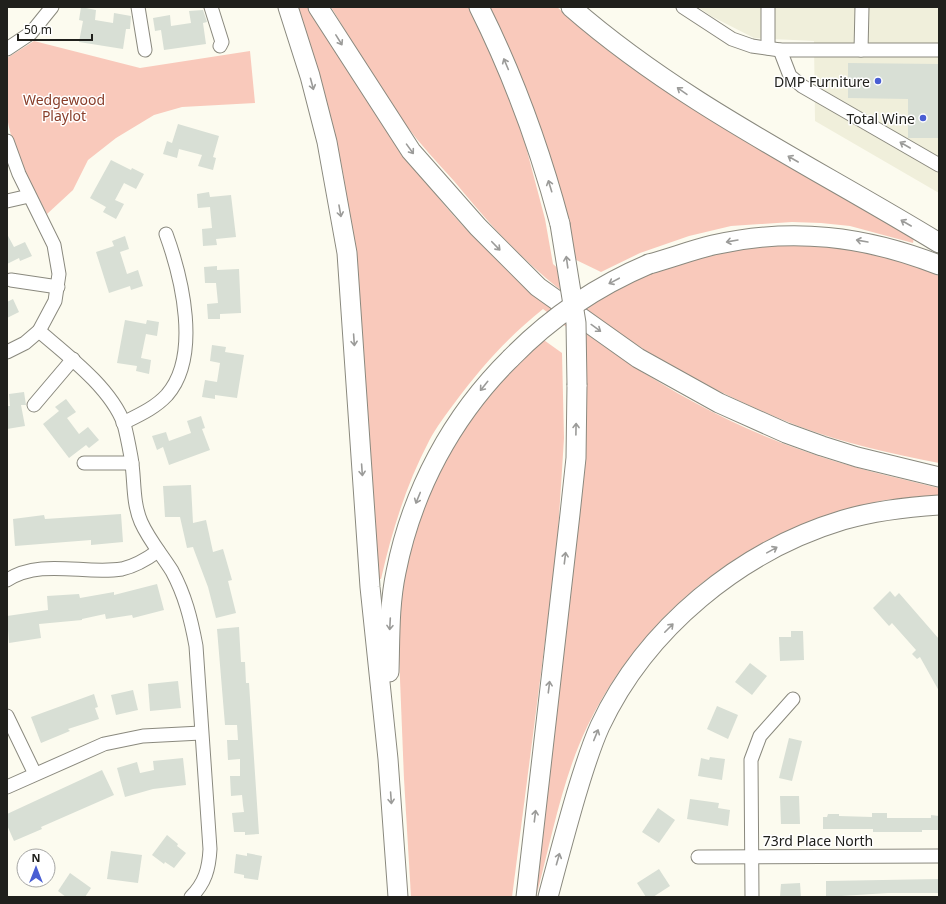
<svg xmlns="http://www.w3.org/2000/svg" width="946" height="904" font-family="'Noto Sans',sans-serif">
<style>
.built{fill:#f0efdb}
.green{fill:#f9c9bb}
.building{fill:#d8dfd5}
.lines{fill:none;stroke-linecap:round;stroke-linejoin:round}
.minor-casing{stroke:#8a897e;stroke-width:15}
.highway-casing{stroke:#8a897e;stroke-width:21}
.minor{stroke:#fff;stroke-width:13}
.highway{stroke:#fff;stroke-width:19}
.highway-bridge-casing{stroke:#8a897e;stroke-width:21;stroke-linecap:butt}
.highway-bridge{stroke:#fff;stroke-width:19}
.oneway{stroke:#9b9b99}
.poi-dot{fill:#495ed3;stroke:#fff;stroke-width:1.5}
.labels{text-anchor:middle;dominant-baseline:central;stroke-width:3;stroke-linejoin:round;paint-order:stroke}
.poi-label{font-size:14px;fill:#20201c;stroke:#fff;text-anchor:end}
.park-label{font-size:14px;fill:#883d29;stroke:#fff}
.street-label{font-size:14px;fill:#20201c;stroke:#fff}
</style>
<rect width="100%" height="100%" fill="#fcfbef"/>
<polygon class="built" points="698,7 939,7 939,193 815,121 814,41 754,38 711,16"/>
<g class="green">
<path d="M297,7H308C354,79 398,152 454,216C465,229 478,240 490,251C575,335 690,412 804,451C848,467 894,477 939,488V496C921,498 904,498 886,500C874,502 862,506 850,509C735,538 638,621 587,727C562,779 551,841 536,897H534L581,338L543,309C508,337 482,366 456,401C446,414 436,428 429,441C406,485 392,531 381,579L376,578L351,243L343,173L321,79Z"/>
<path d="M331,7H469L509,95L526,147L545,219L553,264L592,299L651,270L731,249L779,243L826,246L869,252L912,264L939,276V463C892,454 843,443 798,426C686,382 577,317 495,229C481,213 467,197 454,181C437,162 420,144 405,124C378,87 355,46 331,7Z"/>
<polygon points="490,7 557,7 610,52 652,81 726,129 914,238 913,243 850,226 821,223 792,222 731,226 689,236 640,253 601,272 572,258 538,120 517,66"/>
<path d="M34,41L140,68L250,51L255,103L182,107L154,115L116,138L88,160L73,190L47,214C33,186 9,145 7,114C6,95 7,76 7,58Z"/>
<polygon points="541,338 562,353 564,438 557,549 512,897 411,897 404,779 397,604 421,502 450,445 496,380"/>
</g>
<g class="building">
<polygon points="81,7 96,10 95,20 113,23 114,13 131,16 130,29 126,29 123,49 79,42 83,21 79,20"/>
<polygon points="203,10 207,22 203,23 206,44 164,50 161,30 155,31 153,18 170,15 171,26 191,23 189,11"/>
<polygon points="848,63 939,64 939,138 908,138 908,99 848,98"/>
<polygon points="178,124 219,136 213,157 216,158 213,170 198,166 202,155 179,149 177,158 163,154 167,141 172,143"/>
<polygon points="111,160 131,170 132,168 144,174 136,189 124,183 115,200 124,204 116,219 103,212 106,207 90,198"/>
<polygon points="209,192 210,197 231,195 236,237 216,239 217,245 203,246 202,229 212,228 210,207 198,208 197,194"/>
<polygon points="7,234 14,247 25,242 32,256 20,261 19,258 7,264"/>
<polygon points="125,236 129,249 120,252 127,274 138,270 143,286 131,290 130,286 109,293 96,252 114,246 112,241"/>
<polygon points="217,266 217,270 239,269 241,313 220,314 220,319 208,319 207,304 218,303 216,283 205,283 204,267"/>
<polygon points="13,299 19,312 7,318 7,302"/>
<polygon points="125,320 146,324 147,320 159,322 157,336 146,334 141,358 151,360 149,374 136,371 137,366 117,363"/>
<polygon points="212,345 226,347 225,352 244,355 237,398 215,395 215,399 202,397 205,380 217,382 220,363 210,361"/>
<polygon points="24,392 26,405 21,405 25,426 7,429 7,406 10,406 9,394"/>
<polygon points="66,399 76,412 67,418 79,434 88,427 99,440 89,448 86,445 69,458 43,424 59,411 55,407"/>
<polygon points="201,416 205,428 202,429 210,450 169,465 163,447 157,450 152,436 166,432 169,441 191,433 187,421"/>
<polygon points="191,485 193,523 206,520 213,552 223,549 232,580 228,581 236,613 216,618 208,587 194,550 193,547 187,548 180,517 165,517 163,486"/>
<polygon points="121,514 123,542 91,545 91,540 15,546 13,519 44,515 45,519"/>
<polygon points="157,584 164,610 133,618 132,615 106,619 105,614 82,619 82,620 39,624 41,638 9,643 7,616 48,610 47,596 79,594 80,598 114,592 114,595"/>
<polygon points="890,591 895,597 899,593 939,639 939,691 920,657 917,659 912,654 916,650 892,623 889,626 873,608"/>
<polygon points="239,627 241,662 245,662 246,683 249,683 259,834 245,835 245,832 234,832 232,813 244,812 243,805 242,795 231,796 230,776 240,776 240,759 228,760 227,740 238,740 237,725 225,725 217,629"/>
<polygon points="791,631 803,631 804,660 780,661 779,637 791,637"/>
<polygon points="750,663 767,676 752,695 735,682"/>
<polygon points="178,681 181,708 150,711 148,684"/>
<polygon points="133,690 138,710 116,715 111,695"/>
<polygon points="94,694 98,707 95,708 99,719 68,729 70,731 41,743 31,717"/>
<polygon points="717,706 738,715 728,739 707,729"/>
<polygon points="789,738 802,741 792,781 779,778"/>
<polygon points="710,757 725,759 722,780 698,776 701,758 709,760"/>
<polygon points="183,758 186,785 153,789 125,797 117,768 137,762 140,773 154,770 153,761"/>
<polygon points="102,770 114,795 41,827 42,829 14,841 7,825 7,814"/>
<polygon points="780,796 799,796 800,824 781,824"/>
<polygon points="690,799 719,803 718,808 730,810 728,826 687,819"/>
<polygon points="658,808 675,820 659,843 642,832"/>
<polygon points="872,813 887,813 887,818 931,818 931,815 939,816 939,830 922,830 922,832 873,832 873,829 823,829 823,817 827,817 828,814 839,814 839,816 872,817"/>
<polygon points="167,835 178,844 177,846 186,853 174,868 165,862 164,864 152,855"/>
<polygon points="111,851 142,855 138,883 107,879"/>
<polygon points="247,853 262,856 258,880 244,878 244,875 234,873 236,854 247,856"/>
<polygon points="659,869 670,886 653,897 646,897 637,883"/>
<polygon points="70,873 91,888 85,897 66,897 58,891"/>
<polygon points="939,879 939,893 888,893 826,897 826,881"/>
<polygon points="800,883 801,897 780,897 781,884"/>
</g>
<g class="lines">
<defs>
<g id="minor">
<polyline points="138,7 145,50"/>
<polyline points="211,7 222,42 220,46"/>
<polyline points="683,7 732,39 752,46 780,50 939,50"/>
<polyline points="768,7 768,48"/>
<polyline points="7,49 31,33 52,7"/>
<polyline points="780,50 790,76 802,86 939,165"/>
<polyline points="861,50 862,7"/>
<polyline points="7,141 19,174 54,245 59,274 55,301 39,331 25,343 7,352"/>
<polyline points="7,201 29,196"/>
<polyline points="11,280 58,287"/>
<path d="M39,331C67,355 111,388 124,424C127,435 129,446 131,457C135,479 132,501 141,522C149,540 162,555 172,571C185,595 191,619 196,646L210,849C209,869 205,883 191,897"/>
<polyline points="34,405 73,359"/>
<path d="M123,423C139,415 155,408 167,395C201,356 182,278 166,234"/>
<polyline points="84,463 132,463"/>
<path d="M7,580C42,558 84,575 122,569C135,566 147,559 158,551"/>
<polyline points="7,716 35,774"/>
<polyline points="7,787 104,744 143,736 201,733"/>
<polyline points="698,857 939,856"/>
<polyline points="752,897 751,760 760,736 793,699"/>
</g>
<g id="highway">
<polyline points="288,7 310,76 327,142 347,253 370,587 388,759 398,897"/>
<polyline points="318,7 411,151 478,227 538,287 638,358 719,403 786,433 822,446 857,457 939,477"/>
<path d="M479,7C514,77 540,149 560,224"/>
<path d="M571,7C682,104 815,167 939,243"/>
<path d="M649,264C671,258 692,250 713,245C792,227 865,236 939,265"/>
<path d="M389,672C390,639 389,605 396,572C412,491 452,416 511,358"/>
<polyline points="526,897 570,514 576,458 577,385"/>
<path d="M548,897C557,863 566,829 576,795C583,772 590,748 600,726C646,628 740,551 843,520C874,511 907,507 939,505"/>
</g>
</defs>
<use href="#minor" class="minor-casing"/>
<use href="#highway" class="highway-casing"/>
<use href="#minor" class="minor"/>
<use href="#highway" class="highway"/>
<defs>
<g id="highway-bridge">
<polyline points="560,224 576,323 577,385"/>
<path d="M511,358C551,317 597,286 649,264"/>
</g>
</defs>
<use href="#highway-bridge" class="highway-bridge-casing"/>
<use href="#highway-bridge" class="highway-bridge"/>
</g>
<defs><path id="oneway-shaft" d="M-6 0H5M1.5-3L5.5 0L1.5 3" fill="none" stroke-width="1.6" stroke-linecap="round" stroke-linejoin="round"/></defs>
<g class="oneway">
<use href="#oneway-shaft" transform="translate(339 40) rotate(58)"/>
<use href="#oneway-shaft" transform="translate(506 64) rotate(-113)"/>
<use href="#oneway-shaft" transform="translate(312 84) rotate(75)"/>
<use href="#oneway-shaft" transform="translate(682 91) rotate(-145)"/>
<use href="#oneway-shaft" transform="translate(905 145) rotate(-150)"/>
<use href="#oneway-shaft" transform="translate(410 149) rotate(54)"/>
<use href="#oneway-shaft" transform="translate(793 159) rotate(-150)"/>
<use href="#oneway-shaft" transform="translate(550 186) rotate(-107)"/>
<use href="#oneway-shaft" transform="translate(340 211) rotate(80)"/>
<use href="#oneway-shaft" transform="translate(906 223) rotate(-150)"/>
<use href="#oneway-shaft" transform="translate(732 241) rotate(170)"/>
<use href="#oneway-shaft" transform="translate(862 241) rotate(-170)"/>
<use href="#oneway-shaft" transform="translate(496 246) rotate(46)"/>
<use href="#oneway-shaft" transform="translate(567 262) rotate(-98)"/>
<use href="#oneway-shaft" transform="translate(614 281) rotate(152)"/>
<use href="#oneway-shaft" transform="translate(596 328) rotate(36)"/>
<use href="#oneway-shaft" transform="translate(354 340) rotate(86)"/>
<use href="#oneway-shaft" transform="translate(484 386) rotate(129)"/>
<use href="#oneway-shaft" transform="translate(576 429) rotate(-89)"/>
<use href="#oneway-shaft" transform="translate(362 470) rotate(86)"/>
<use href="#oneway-shaft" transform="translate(418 498) rotate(112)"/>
<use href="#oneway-shaft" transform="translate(772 550) rotate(-29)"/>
<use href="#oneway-shaft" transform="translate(565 558) rotate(-83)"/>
<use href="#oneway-shaft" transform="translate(390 624) rotate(93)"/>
<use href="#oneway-shaft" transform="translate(669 628) rotate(-45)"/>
<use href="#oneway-shaft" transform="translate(549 687) rotate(-83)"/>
<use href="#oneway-shaft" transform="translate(596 735) rotate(-68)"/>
<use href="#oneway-shaft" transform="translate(391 798) rotate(86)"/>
<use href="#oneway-shaft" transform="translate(535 816) rotate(-83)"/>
<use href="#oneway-shaft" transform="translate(558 859) rotate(-74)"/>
</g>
<g class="poi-dot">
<circle cx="878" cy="81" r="4"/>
<circle cx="923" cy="118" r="4"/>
</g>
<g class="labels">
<g class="poi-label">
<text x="870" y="81">DMP Furniture</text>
<text x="915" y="118">Total Wine</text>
</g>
<g class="park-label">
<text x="64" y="99">Wedgewood<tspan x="64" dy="16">Playlot</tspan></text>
</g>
<g class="street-label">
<text x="818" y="840">73rd Place North</text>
</g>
</g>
<rect width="946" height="904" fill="none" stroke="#20201c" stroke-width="16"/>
<g transform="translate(36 868)"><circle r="19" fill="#ffffff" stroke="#a6a6a4"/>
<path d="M0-3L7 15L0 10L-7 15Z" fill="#495ed3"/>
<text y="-6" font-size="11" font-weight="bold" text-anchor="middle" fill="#20201c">N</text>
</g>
<path d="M18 34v6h74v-6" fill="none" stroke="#20201c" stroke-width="2"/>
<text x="24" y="34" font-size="12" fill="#20201c" stroke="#ffffff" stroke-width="3" paint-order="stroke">50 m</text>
</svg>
